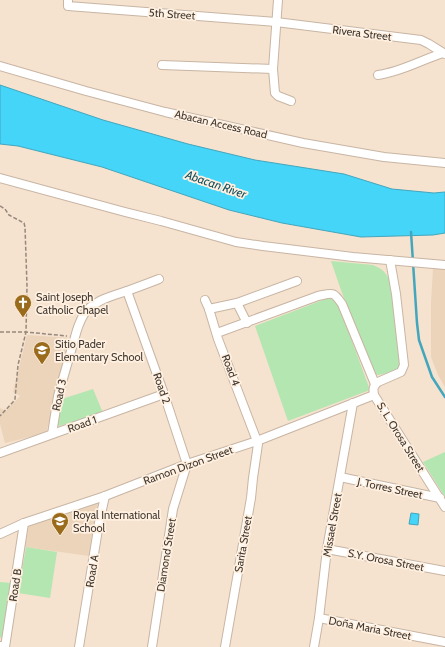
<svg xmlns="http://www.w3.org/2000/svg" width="445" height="647" font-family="Cabin,sans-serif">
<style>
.built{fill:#ecd4bb}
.green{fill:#b4e6b1}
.water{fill:#44d5f9;stroke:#43a6bd}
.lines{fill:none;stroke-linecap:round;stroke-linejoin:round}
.stream{stroke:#43a6bd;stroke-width:2.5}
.minor-casing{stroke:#c8b5a3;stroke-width:10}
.path{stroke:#96897c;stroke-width:1.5;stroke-dasharray:4 2;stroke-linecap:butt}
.minor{stroke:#fff;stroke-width:8}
.labels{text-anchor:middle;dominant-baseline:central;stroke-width:3.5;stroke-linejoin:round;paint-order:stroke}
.street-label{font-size:11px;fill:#403831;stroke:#fff0e0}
.poi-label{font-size:11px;fill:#403831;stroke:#fff0e0;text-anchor:start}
.water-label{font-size:12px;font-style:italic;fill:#14505f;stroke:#fff0e0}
</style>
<rect width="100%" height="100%" fill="#f5e2cf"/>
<g class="built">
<polygon points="433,269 445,269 445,387 438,375 431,357 431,303"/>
<polygon points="27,335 71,338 46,433 5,443 0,424 0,408 6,411 20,396 13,392"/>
<polygon points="98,502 89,556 25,547 29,525"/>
</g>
<g class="green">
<path d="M331,261L373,265C384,269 389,276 392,287L400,362C400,366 401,366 398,369C395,371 381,375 378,375C374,374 374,373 372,371L341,290Z"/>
<polygon points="328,298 335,299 339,306 370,390 288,421 255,326"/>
<polygon points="93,389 103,413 59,426 56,424 62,399"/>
<polygon points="445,452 445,497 423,462"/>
<polygon points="26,547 57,552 50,598 18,593"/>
<polygon points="0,582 11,583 3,636 0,638"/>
</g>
<g class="water">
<polygon points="0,85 103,120 188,144 255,160 344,174 392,189 434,193 445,192 445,233 433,235 361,237 282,223 229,210 102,167 18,146 0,144"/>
<polygon points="411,513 419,514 418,525 409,524"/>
</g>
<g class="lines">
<polyline class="stream" points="411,232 417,323 419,340 432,377 445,397"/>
<defs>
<g id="minor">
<polyline points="68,0 68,6 276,22 421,40 429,44 445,54"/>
<polyline points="278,0 273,69 275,93 278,96 291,101"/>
<polyline points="162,65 273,69"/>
<polyline points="0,66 86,91 165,112 303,143 384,157 445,163"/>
<path d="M378,75C401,72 421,60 443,53"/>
<polyline points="0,178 125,212 161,221 236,242 263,246 353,257 445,265"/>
<path d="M390,260L396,294L404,365L401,372L378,382C373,386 373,389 374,395L445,507"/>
<polyline points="127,291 164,394 187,464 173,509 152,647"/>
<polyline points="205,300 209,309 218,339 257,441 258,444 253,478 251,498 225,647"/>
<polyline points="237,303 247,323"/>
<polyline points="209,309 237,303 297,281"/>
<path d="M217,333L318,296C333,293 333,291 342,304L375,384"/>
<path d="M52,434L58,396L75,337C77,329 80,321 84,314C94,300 112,296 127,291C138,287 149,283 159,279"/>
<polyline points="0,453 164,394"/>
<polyline points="340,477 440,498"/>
<polyline points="0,534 24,523 105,496 187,464 257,441 374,395"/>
<polyline points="327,549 445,571"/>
<polyline points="319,618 445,642"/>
<polyline points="0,646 5,647 24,523"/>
<polyline points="79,647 99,523 105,496"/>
<polyline points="314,647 319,618 327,549 353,403"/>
</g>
</defs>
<use href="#minor" class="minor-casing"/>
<g class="path">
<polyline points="0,206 5,209 9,215 24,223 25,227 27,286 26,332 18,365 15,399 13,402 0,416"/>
<polyline points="0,332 26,332 67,336"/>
</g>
<use href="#minor" class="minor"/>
</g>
<defs>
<symbol id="church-pin" viewBox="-11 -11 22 30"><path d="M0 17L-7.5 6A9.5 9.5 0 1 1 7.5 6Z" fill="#996b1b" stroke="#fff0e0"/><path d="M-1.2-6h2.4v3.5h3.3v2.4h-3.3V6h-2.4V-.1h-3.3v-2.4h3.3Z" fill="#fff"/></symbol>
<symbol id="school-pin" viewBox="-11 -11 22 30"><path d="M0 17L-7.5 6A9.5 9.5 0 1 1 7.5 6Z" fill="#996b1b" stroke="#fff0e0"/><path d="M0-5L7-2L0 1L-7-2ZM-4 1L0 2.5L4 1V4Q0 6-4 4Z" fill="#fff"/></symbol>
</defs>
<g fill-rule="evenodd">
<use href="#church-pin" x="13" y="293" width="20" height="27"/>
<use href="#school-pin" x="32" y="340" width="20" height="27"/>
<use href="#school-pin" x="50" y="511" width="20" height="27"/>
</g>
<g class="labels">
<g class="street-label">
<text transform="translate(172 14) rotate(4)">5th Street</text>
<text transform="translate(362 33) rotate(7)">Rivera Street</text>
<text transform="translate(221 124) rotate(13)">Abacan Access Road</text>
<text transform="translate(231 370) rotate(69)">Road 4</text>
<text transform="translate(162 388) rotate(71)">Road 2</text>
<text transform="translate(59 395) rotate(-78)">Road 3</text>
<text transform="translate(82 424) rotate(-19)">Road 1</text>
<text transform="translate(401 437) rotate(58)">S. L. Orosa Street</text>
<text transform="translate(188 465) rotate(-20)">Ramon Dizon Street</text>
<text transform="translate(390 488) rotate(12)">J. Torres Street</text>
<text transform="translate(332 525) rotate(-80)">Missael Street</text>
<text transform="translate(243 544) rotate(-80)">Sarita Street</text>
<text transform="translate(166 555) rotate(-81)">Diamond Street</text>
<text transform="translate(386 560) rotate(11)">S.Y. Orosa Street</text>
<text transform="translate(92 571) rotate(-81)">Road A</text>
<text transform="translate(15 585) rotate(-81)">Road B</text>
<text transform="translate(370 628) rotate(11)">Doña Maria Street</text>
</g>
<g class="poi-label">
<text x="36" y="297">Saint Joseph<tspan x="36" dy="13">Catholic Chapel</tspan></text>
<text x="55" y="344">Sitio Pader<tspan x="55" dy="13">Elementary School</tspan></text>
<text x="73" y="515">Royal International<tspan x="73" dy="13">School</tspan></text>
</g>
<g class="water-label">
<text transform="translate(216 184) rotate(19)">Abacan River</text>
</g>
</g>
</svg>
